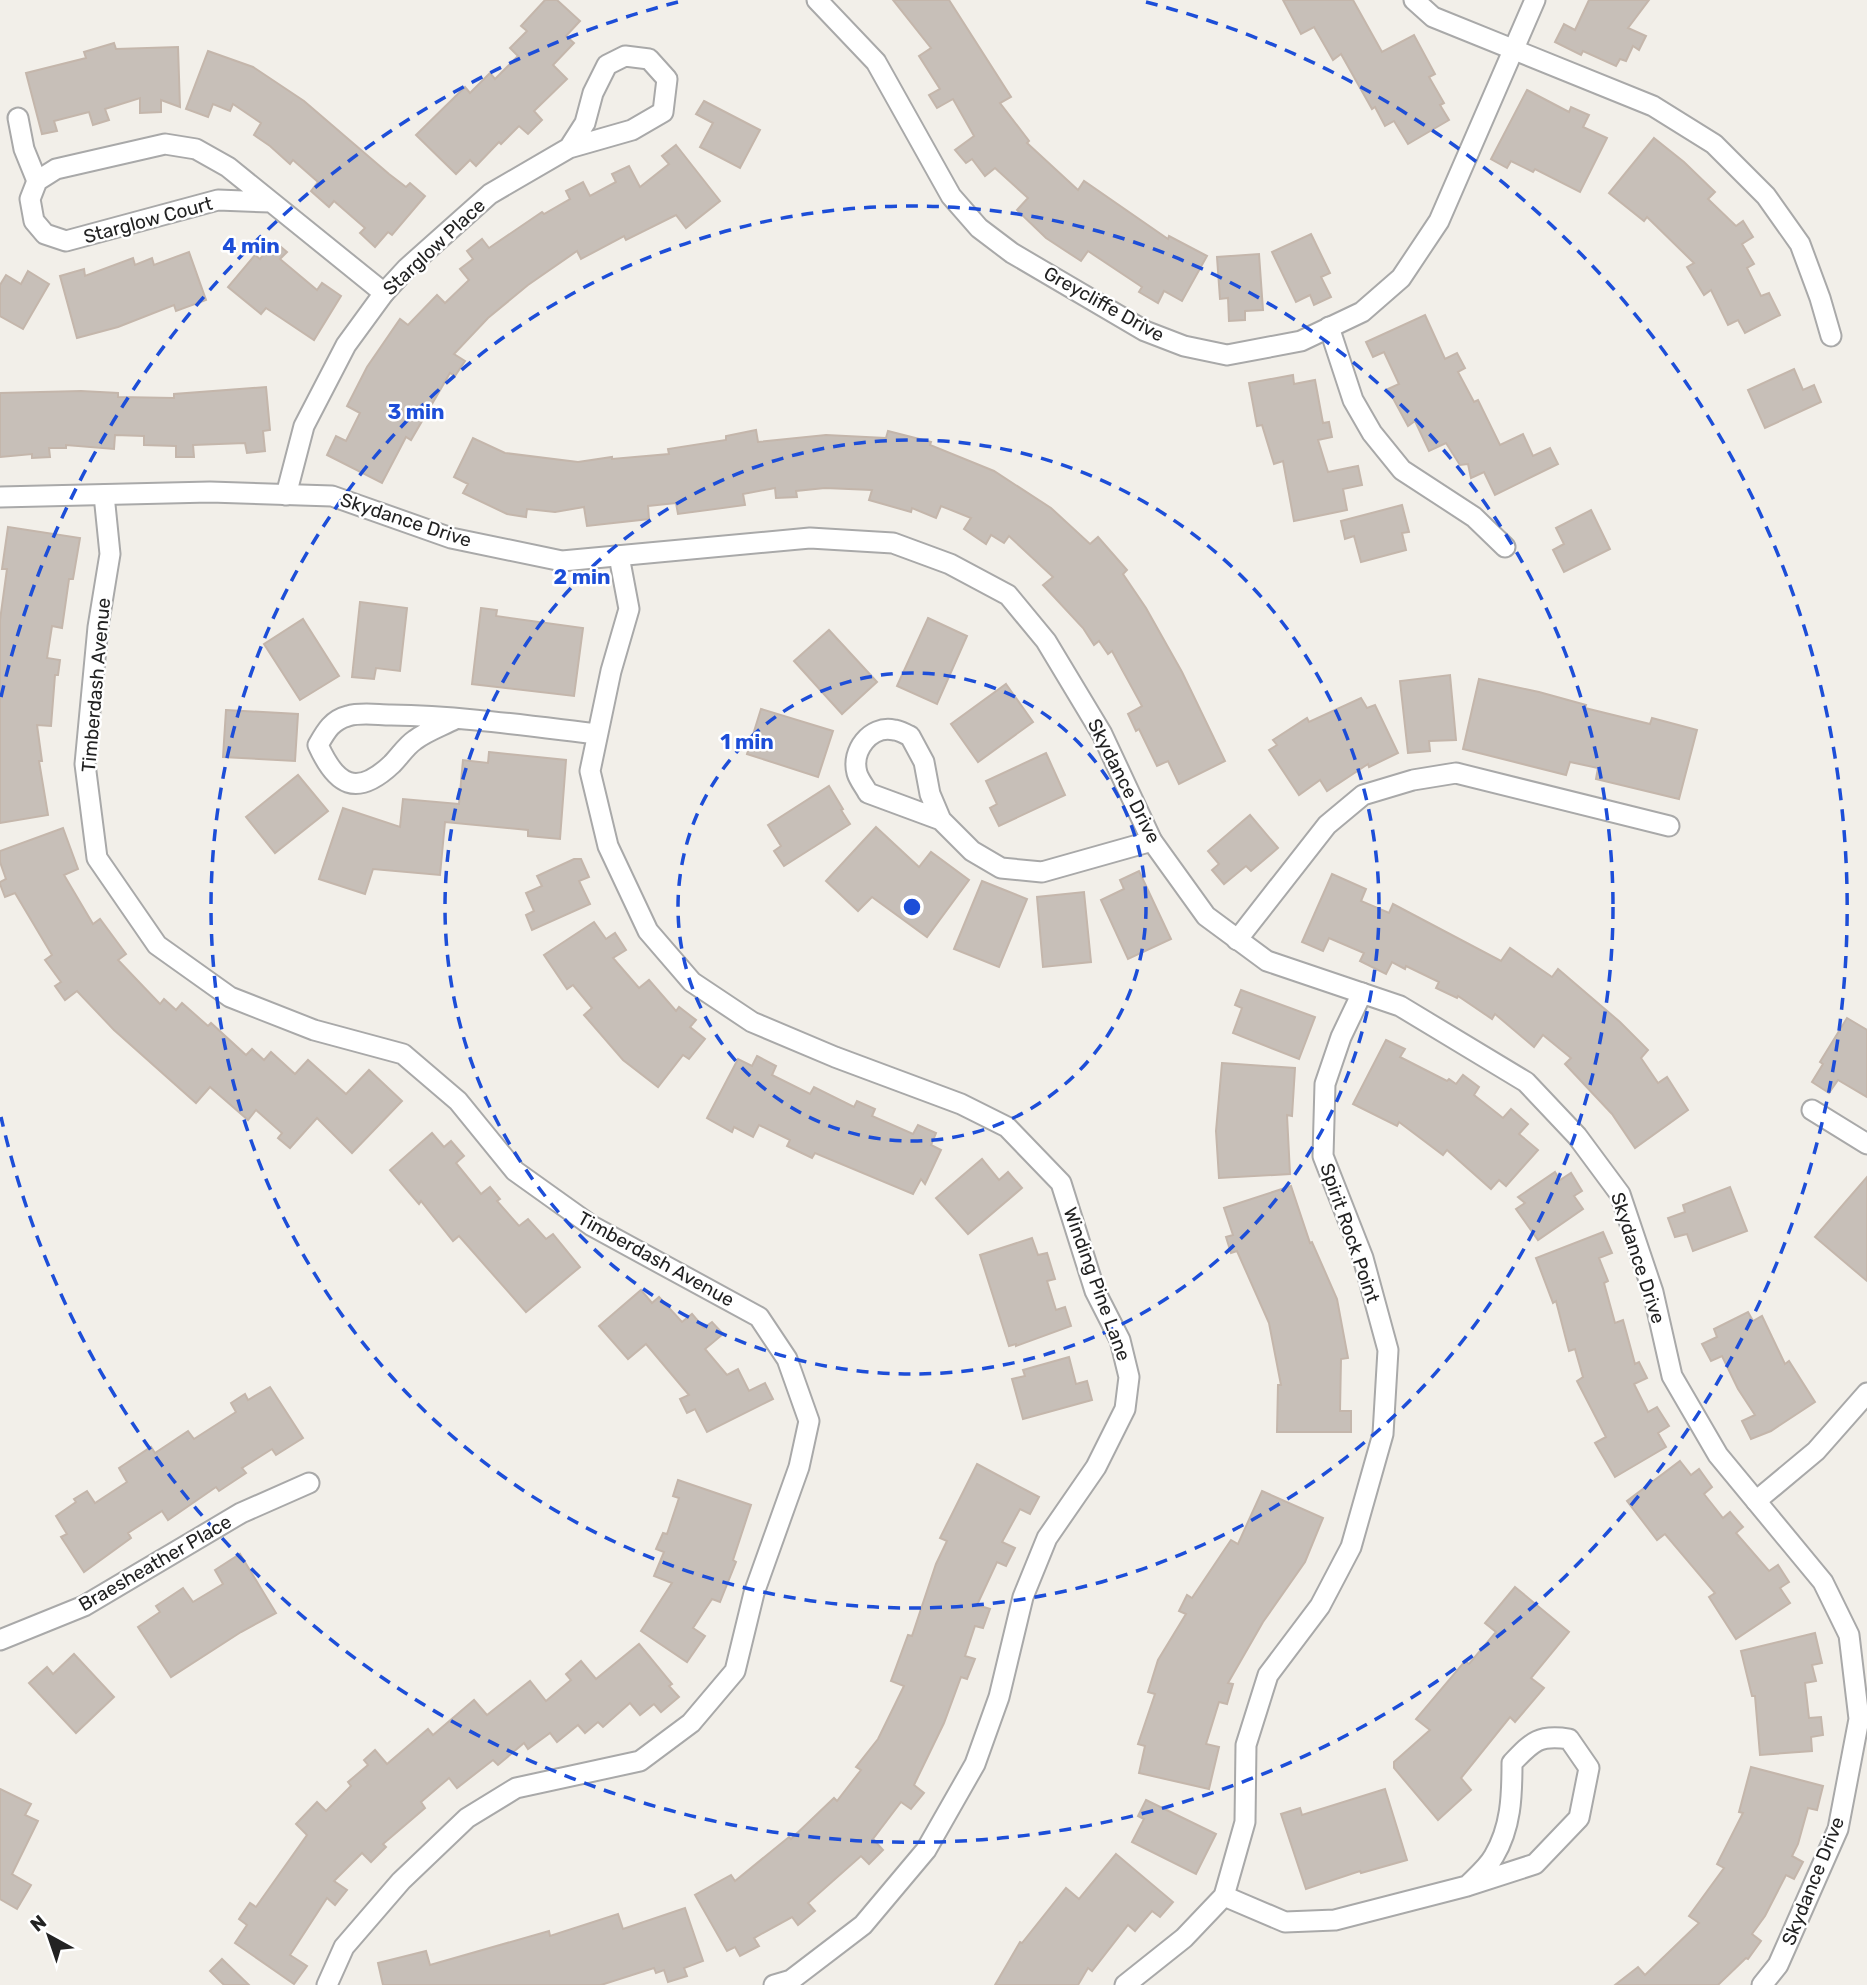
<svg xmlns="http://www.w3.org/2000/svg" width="1867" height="1985" font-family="Rubik,sans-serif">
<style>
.building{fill:#c7bfb8;stroke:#c4b6ab;stroke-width:2}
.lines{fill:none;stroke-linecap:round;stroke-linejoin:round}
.minor-casing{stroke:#a9a9a9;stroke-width:23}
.minor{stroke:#fff;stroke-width:19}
.ring{fill:none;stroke:#1d4ed8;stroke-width:3.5;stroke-dasharray:12 9}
.labels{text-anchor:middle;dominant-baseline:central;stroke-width:5;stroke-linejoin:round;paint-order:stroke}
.street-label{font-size:19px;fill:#222;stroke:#fff}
.centre{fill:#1d4ed8;stroke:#fff;stroke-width:3.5}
.ring-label{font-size:21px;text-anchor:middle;font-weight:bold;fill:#1d4ed8;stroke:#fff;stroke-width:5;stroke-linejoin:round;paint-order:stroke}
</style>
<rect width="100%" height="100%" fill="#f2efe9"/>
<g class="building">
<polygon points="545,0 557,0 580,21 566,36 574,43 553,65 567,79 534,111 542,120 528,134 519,126 501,144 499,142 476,166 470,160 456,174 416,135 465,87 470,93 490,73 495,79 518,56 510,48 527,31 521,26"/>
<polygon points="893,0 949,0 1011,97 1000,103 1029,141 1027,143 1078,190 1084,181 1168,239 1169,236 1207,256 1182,301 1164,291 1158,303 1139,292 1142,287 1088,251 1081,261 1046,238 1017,210 1028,198 995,168 985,176 972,159 966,163 955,150 974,136 953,99 937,108 929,95 940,89 919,56 931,48"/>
<polygon points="1283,0 1353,0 1382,52 1414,35 1435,74 1429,77 1444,103 1440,105 1449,120 1408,144 1394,121 1385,126 1375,107 1372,109 1341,54 1333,60 1314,27 1301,34"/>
<polygon points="1589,0 1649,0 1628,28 1646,36 1639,50 1633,46 1626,61 1620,59 1616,66 1583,51 1581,55 1555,42 1564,24 1575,30"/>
<polygon points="114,43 116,49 178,47 180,107 161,100 161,112 140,113 140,98 105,109 109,120 93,125 89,112 54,121 57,131 42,134 26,73 86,58 84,52"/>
<polygon points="208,51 253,67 304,101 389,174 406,187 410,183 425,196 392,235 388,232 375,247 360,233 365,228 334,201 329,207 311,191 318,182 293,160 290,164 270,146 254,135 261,123 233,104 230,111 213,104 208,117 186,109"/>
<polygon points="1527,90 1569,112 1571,107 1589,115 1583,127 1607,138 1580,192 1535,169 1533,172 1511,161 1507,168 1491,159"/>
<polygon points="704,101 760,130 740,168 700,147 713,123 696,114"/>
<polygon points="1654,138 1684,162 1715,192 1708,199 1736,226 1743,221 1753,237 1742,244 1754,264 1747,268 1761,296 1769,293 1780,315 1745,333 1738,320 1728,325 1711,290 1704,295 1687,267 1694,263 1647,217 1644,221 1609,193"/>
<polygon points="676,145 720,201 686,228 676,215 626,240 624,236 581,259 577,251 528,285 488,318 454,354 465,361 455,376 450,373 411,440 406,437 382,483 327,455 336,436 346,441 360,413 347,406 367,367 400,319 408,325 437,295 445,303 469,280 460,269 473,259 467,251 482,239 489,248 542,212 544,214 570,199 566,191 583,182 590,196 616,182 612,174 629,166 640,187 669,164 662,156"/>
<polygon points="1311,234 1330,273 1321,277 1331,297 1314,305 1310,295 1296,302 1272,252"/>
<polygon points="274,241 287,252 280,259 317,290 322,283 341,296 314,340 266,308 261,314 228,287 255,255 260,259"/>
<polygon points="189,252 206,300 176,311 174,305 118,327 77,338 60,276 84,269 85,276 133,258 135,265 152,258 154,265"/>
<polygon points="1259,254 1263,310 1245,311 1245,320 1229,321 1228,298 1220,299 1217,257"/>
<polygon points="28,271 49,284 23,329 0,316 0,285 6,275 21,284"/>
<polygon points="1425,315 1445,359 1457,353 1465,368 1458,372 1474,402 1478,400 1500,445 1523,434 1533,456 1550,448 1558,464 1495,495 1484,472 1471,478 1468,464 1460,465 1446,443 1429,451 1415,421 1408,426 1388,389 1399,384 1384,352 1373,357 1366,342"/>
<polygon points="1794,369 1803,390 1814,385 1821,402 1765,428 1748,390"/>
<polygon points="1293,375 1294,384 1315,380 1323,423 1329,422 1332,437 1318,440 1328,472 1358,466 1362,485 1343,489 1347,510 1294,521 1283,461 1274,464 1262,425 1257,426 1249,383"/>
<polygon points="266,387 270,430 263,431 265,451 247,453 245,443 193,445 194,457 176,457 176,446 144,445 144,436 115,435 114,449 66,445 66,448 49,448 50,457 32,458 32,454 0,457 0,393 81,391 118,393 118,397 174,398 174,394"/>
<polygon points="756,430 758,442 826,435 886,438 888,431 931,442 930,445 994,471 1051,508 1090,544 1098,537 1127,570 1123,574 1146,608 1182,672 1225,761 1179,784 1168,761 1157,766 1139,729 1136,731 1128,714 1142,706 1112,651 1108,654 1099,641 1094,645 1083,628 1043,585 1053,577 1009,536 1004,543 991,535 986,544 964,529 971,518 941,506 936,518 912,508 911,512 869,500 872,490 825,488 796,491 797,497 776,498 775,488 743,494 745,505 678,514 676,503 648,506 649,519 587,526 584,507 555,512 527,509 526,517 507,514 463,493 468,484 454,477 473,438 505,453 578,462 612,457 612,459 669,454 668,449 726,440 726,436"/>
<polygon points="1402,505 1409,532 1402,533 1406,550 1361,562 1354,536 1345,539 1341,521"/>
<polygon points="1591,510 1610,549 1564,572 1553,550 1564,544 1556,528"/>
<polygon points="8,527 80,538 73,579 69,579 62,628 52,626 47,658 60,660 58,675 55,675 51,726 37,725 42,761 39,761 48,815 0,823 0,620 7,569 2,569"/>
<polygon points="360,602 407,608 400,671 376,668 374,679 352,677"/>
<polygon points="481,608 497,610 496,616 583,628 574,696 472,684"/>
<polygon points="928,618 967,636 937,704 897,686"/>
<polygon points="303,619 339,676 300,700 264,644"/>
<polygon points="829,630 877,682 842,714 794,661"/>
<polygon points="1450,675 1456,740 1429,741 1430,751 1408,753 1400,681"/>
<polygon points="1479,679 1539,692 1586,705 1585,708 1650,724 1652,718 1697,730 1679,799 1596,779 1598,768 1570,762 1566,775 1463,749"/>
<polygon points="1006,684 1033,722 978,762 951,724"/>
<polygon points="1361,698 1367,708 1375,705 1398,753 1369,767 1368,764 1327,791 1320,780 1299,795 1269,750 1277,745 1273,740 1307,718 1309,722"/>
<polygon points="761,709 833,731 818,777 747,754"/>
<polygon points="226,710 298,714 295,761 223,757"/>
<polygon points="489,752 566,760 560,839 528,836 528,830 445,822 440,875 373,869 365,894 319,879 343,808 400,827 403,799 459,804 463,760 488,763"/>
<polygon points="1046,753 1065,795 999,826 990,808 997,804 986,781"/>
<polygon points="298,775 328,811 275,853 246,817"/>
<polygon points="829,786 843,809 841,810 850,824 784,866 774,851 781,846 768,825"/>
<polygon points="1250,815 1278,848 1251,871 1246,866 1224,884 1212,870 1219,864 1208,851"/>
<polygon points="876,827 919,867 931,852 969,880 927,937 872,897 858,911 826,881"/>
<polygon points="63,828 78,869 64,875 93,924 100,919 126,954 118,960 160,1004 164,999 176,1010 182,1003 208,1026 211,1023 246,1055 252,1049 264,1060 271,1052 295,1074 308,1060 346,1094 369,1070 402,1101 352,1153 317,1118 290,1148 278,1138 282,1133 256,1110 248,1120 210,1087 196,1103 114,1030 77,991 65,1000 55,986 61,982 45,960 52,955 15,893 5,897 0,884 0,882 6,879 0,862 0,851"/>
<polygon points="574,859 581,859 589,877 579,881 590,904 532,930 526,915 534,911 526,893 542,886 537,876"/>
<polygon points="1139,871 1171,939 1128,959 1101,900 1124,889 1120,880"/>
<polygon points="1332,874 1366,889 1361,901 1389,913 1393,904 1501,961 1510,948 1552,977 1558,969 1620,1022 1648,1050 1641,1058 1658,1083 1667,1077 1688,1110 1635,1148 1612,1114 1565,1064 1571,1058 1543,1035 1534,1047 1495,1014 1492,1019 1458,996 1457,998 1436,988 1439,982 1406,966 1405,969 1392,962 1386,974 1360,961 1364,953 1329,938 1323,951 1302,942"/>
<polygon points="982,881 1027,899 999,967 954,949"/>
<polygon points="1084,892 1091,962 1043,967 1037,897"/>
<polygon points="594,922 606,939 615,933 626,950 613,958 639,988 649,980 676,1011 679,1007 696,1020 690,1027 705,1039 689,1059 683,1055 658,1087 623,1060 584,1015 592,1008 573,985 567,989 544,955"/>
<polygon points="1241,990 1315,1017 1299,1059 1233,1033 1242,1008 1235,1005"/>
<polygon points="1847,1018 1867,1030 1867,1097 1838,1080 1829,1093 1812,1082 1823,1064 1820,1062"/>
<polygon points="1386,1040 1405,1049 1400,1057 1447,1081 1449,1079 1456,1084 1463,1075 1479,1087 1474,1095 1503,1118 1511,1109 1528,1124 1519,1134 1538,1150 1506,1186 1499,1180 1491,1189 1447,1150 1443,1155 1399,1122 1397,1126 1353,1104"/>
<polygon points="757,1056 776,1066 772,1075 810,1094 814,1087 854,1107 857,1101 875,1109 872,1116 913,1134 918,1125 936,1133 931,1145 941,1150 925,1184 921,1179 913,1194 815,1153 812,1158 787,1146 790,1140 759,1125 753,1137 734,1127 732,1132 707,1118 738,1059 752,1066"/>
<polygon points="1222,1063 1295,1068 1292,1116 1287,1115 1290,1174 1219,1178 1216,1131"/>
<polygon points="432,1133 444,1147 451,1141 464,1156 456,1163 481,1194 490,1187 500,1199 497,1201 519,1226 528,1219 546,1239 553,1234 580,1267 526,1312 459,1236 453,1241 421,1201 419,1204 390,1170"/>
<polygon points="982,1159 999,1180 1008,1172 1022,1188 968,1234 936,1198"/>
<polygon points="1555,1172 1560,1180 1571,1173 1582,1191 1574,1196 1583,1209 1538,1240 1516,1209 1525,1203 1518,1197"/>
<polygon points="1867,1177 1867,1281 1815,1237"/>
<polygon points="1291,1186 1310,1243 1312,1242 1337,1299 1348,1358 1341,1359 1340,1411 1351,1411 1351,1432 1277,1432 1278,1385 1281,1385 1269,1323 1237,1251 1231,1253 1226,1237 1233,1235 1224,1208"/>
<polygon points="1730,1187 1747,1231 1693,1251 1687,1234 1675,1237 1668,1218 1685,1212 1683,1205"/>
<polygon points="1603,1232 1612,1253 1599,1258 1608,1281 1604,1283 1615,1323 1623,1320 1635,1364 1639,1362 1647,1378 1634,1384 1648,1412 1657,1407 1669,1426 1658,1433 1666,1447 1615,1477 1595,1443 1606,1437 1577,1381 1583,1377 1575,1349 1569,1351 1556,1301 1553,1303 1536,1258"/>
<polygon points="1032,1238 1038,1255 1047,1253 1055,1279 1047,1281 1056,1310 1065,1307 1071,1326 1016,1346 1016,1344 1009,1346 980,1255"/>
<polygon points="641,1290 652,1303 659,1297 682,1322 692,1314 704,1328 712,1322 723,1334 705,1349 727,1375 738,1369 749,1391 765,1383 773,1399 707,1432 695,1409 687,1413 680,1399 689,1395 646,1344 628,1359 599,1326"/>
<polygon points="1748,1312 1753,1321 1762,1316 1785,1364 1789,1361 1815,1402 1771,1431 1751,1439 1742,1421 1755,1415 1738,1389 1722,1356 1711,1361 1702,1344 1717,1337 1714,1329"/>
<polygon points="1069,1357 1076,1384 1087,1381 1092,1400 1023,1419 1012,1379 1025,1376 1023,1370"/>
<polygon points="270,1387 303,1438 276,1455 272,1449 242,1468 246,1473 219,1491 216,1487 168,1520 162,1511 128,1533 131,1538 84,1572 61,1537 67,1534 56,1516 76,1502 74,1499 87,1491 95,1503 127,1482 119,1468 151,1447 155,1453 188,1431 194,1439 236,1412 231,1403 245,1394 248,1400"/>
<polygon points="1680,1461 1691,1475 1699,1469 1712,1487 1704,1494 1723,1518 1730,1512 1743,1527 1736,1533 1769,1571 1778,1565 1789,1582 1780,1588 1790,1603 1736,1639 1709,1597 1715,1593 1665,1534 1657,1540 1627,1501"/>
<polygon points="977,1464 1039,1497 1030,1514 1020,1509 1002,1542 1015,1548 1006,1566 997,1562 977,1605 990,1609 983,1628 975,1626 965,1656 975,1659 967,1679 961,1677 944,1723 914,1785 924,1793 911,1809 901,1802 873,1839 883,1850 869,1864 861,1856 808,1903 815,1911 798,1925 792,1917 754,1938 759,1946 740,1956 735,1947 727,1951 695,1895 731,1875 735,1881 789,1837 791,1839 834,1798 837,1801 861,1770 856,1767 878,1739 904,1686 891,1681 908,1635 912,1636 936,1564 947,1541 940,1538"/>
<polygon points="678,1480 751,1505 733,1560 736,1562 720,1602 712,1599 693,1628 705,1636 687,1662 641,1631 672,1583 654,1576 664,1552 656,1549 663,1533 667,1534 679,1498 673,1496"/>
<polygon points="1262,1491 1323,1518 1305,1562 1263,1622 1228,1683 1233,1684 1227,1704 1219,1702 1206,1744 1219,1747 1209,1789 1139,1773 1145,1746 1138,1744 1155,1694 1148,1692 1158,1660 1186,1614 1179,1611 1187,1595 1192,1598 1231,1540 1238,1544"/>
<polygon points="240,1554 276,1613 241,1632 171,1677 138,1627 160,1612 156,1606 183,1588 193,1602 223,1584 215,1570"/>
<polygon points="1515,1587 1569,1632 1531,1678 1544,1688 1515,1722 1510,1717 1461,1778 1471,1790 1438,1820 1394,1768 1394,1762 1430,1730 1416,1719 1465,1661 1469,1664 1496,1632 1485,1623"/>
<polygon points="1815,1633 1822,1663 1812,1665 1816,1681 1805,1683 1809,1718 1821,1717 1823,1735 1811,1737 1812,1751 1760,1755 1755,1696 1752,1696 1741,1651"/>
<polygon points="639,1644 672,1684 669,1686 679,1697 661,1712 654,1704 640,1715 630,1703 603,1727 598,1722 585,1733 578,1725 557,1742 550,1733 528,1749 524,1743 498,1765 493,1760 457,1788 449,1778 421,1802 425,1808 383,1844 386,1847 371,1862 362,1853 334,1881 347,1890 335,1905 327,1898 290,1955 307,1966 294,1984 235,1943 247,1925 239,1919 250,1903 256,1907 307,1835 296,1824 317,1802 326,1811 351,1786 348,1782 368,1765 364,1760 375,1750 387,1764 428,1729 433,1735 474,1700 487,1715 530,1681 546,1701 571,1680 566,1674 581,1661 596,1679"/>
<polygon points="74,1654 114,1697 76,1733 29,1683 47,1667 53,1674"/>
<polygon points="1751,1767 1823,1786 1817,1810 1808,1808 1798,1844 1792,1856 1803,1862 1794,1879 1786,1875 1765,1916 1752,1934 1761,1941 1748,1959 1746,1958 1718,1985 1615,1985 1638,1967 1645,1975 1699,1923 1689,1916 1724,1868 1717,1864 1743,1813 1739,1812"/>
<polygon points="0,1789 31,1804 25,1815 38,1821 12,1874 31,1885 17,1909 0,1899"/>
<polygon points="1385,1789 1407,1860 1361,1873 1360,1871 1306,1889 1281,1814 1300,1808 1302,1815"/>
<polygon points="1146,1800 1216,1834 1196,1874 1132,1842 1144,1819 1138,1816"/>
<polygon points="1116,1854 1173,1902 1160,1917 1152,1911 1135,1931 1128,1925 1092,1971 1088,1968 1078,1985 995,1985 1020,1942 1022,1943 1066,1888 1079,1899"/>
<polygon points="685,1908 703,1961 684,1968 687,1976 668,1982 664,1970 656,1973 654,1968 601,1985 383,1985 378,1963 426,1951 430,1965 549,1931 550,1936 618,1914 623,1929"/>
<polygon points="222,1959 249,1985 224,1985 210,1971"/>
</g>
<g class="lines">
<defs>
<g id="minor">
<polyline points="817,0 876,62 951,196 979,228 1012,253 1145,331 1184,346 1227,355 1301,341 1362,312 1401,278 1439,221 1535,0"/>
<polyline points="1414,0 1433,17 1653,106 1714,144 1766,196 1800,244 1820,298 1831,336"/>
<polyline points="18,118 24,149 37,181"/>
<polyline points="270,202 218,200 66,241 45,234 34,221 30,199 37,181 56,169 165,144 196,149 228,167 384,293"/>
<polyline points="1329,327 1353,400 1372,433 1402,470 1474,517 1505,547"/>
<polyline points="104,495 110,554 98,627 85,764 97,858 157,945 230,997 314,1030 403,1054 458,1101 515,1171 592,1226 759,1317 787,1359 809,1421 799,1467 754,1593 735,1671 691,1723 640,1761 516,1788 467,1818 401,1881 344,1947 327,1985"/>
<polyline points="286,495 304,426 346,345 384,293 407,268 490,194 569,148 632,130 663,112 667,79 649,59 625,56 607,65 593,93 585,123 569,148"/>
<polyline points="0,497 210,492 332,496 451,538 562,561 810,538 893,543 950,564 1008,595 1046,641 1102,734 1152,841 1206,916 1267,961 1400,1006 1526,1082 1577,1136 1620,1194 1653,1292 1672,1376 1718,1455 1823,1582 1849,1635 1859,1719 1838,1829 1778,1965 1762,1985"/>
<polyline points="619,556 629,609 611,671 590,771 608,846 648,931 692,982 752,1022 835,1057 961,1104 1007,1127 1061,1183 1095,1291 1120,1340 1129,1377 1125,1409 1096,1467 1047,1538 1023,1597 999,1697 975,1764 926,1850 863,1925 791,1980 774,1985"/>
<path d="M455,719C442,726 427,731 415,740C406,746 400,756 392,764C356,798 336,785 318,745C326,731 332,720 348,716C361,712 378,715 391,715C460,716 529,726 597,734"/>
<path d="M941,820L868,793C865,787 859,780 857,773C851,751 870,725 894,730C899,730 905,734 910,736L924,762L930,794L941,820L972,851L1001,868L1042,872L1152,841"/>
<polyline points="1237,940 1327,825 1363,795 1413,780 1456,773 1669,826"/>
<polyline points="1812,1110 1867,1144"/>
<polyline points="1756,1501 1816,1451 1867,1393"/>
<polyline points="0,1640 84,1606 241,1513 309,1483"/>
<path d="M1224,1896L1285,1922L1335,1920L1467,1886L1535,1864L1579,1818L1589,1768L1569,1739C1539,1734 1532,1742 1512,1763C1512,1797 1511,1827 1494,1856C1488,1867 1476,1877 1467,1886"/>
<polyline points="1125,1985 1184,1938 1224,1896 1245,1822 1246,1745 1268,1675 1320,1606 1351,1547 1383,1434 1388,1350 1363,1258 1323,1156 1325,1084 1341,1037 1362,993"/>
</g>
</defs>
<use href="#minor" class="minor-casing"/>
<use href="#minor" class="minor"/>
</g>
<g class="ring">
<circle cx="912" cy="907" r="234"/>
<circle cx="912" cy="907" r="467"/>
<circle cx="912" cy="907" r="701"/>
<path d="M1 697A935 935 0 0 1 678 2M1146 2A935 935 0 1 1 1 1117"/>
</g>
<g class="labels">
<g class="street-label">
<text transform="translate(148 220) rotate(-15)">Starglow Court</text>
<text transform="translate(434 247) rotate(-43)">Starglow Place</text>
<text transform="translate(1104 304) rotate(29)">Greycliffe Drive</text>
<text transform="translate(406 520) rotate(18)">Skydance Drive</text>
<text transform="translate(96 685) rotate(-85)">Timberdash Avenue</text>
<text transform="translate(1124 781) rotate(63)">Skydance Drive</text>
<text transform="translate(1350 1233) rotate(71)">Spirit Rock Point</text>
<text transform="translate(1638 1258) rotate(72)">Skydance Drive</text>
<text transform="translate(656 1259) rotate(29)">Timberdash Avenue</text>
<text transform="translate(1097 1284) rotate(70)">Winding Pine Lane</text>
<text transform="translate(155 1563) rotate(-30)">Braesheather Place</text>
<text transform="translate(1813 1881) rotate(-68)">Skydance Drive</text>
</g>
</g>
<circle cx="912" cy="907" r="10" class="centre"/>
<g class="ring-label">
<text x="251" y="253">4 min</text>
<text x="416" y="419">3 min</text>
<text x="582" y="584">2 min</text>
<text x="747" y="749">1 min</text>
</g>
<g transform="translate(49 1936) rotate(320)" stroke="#ffffff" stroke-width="5" paint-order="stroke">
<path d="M0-5L12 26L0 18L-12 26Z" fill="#222222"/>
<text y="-10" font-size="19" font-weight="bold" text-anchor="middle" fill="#222222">N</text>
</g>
</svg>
